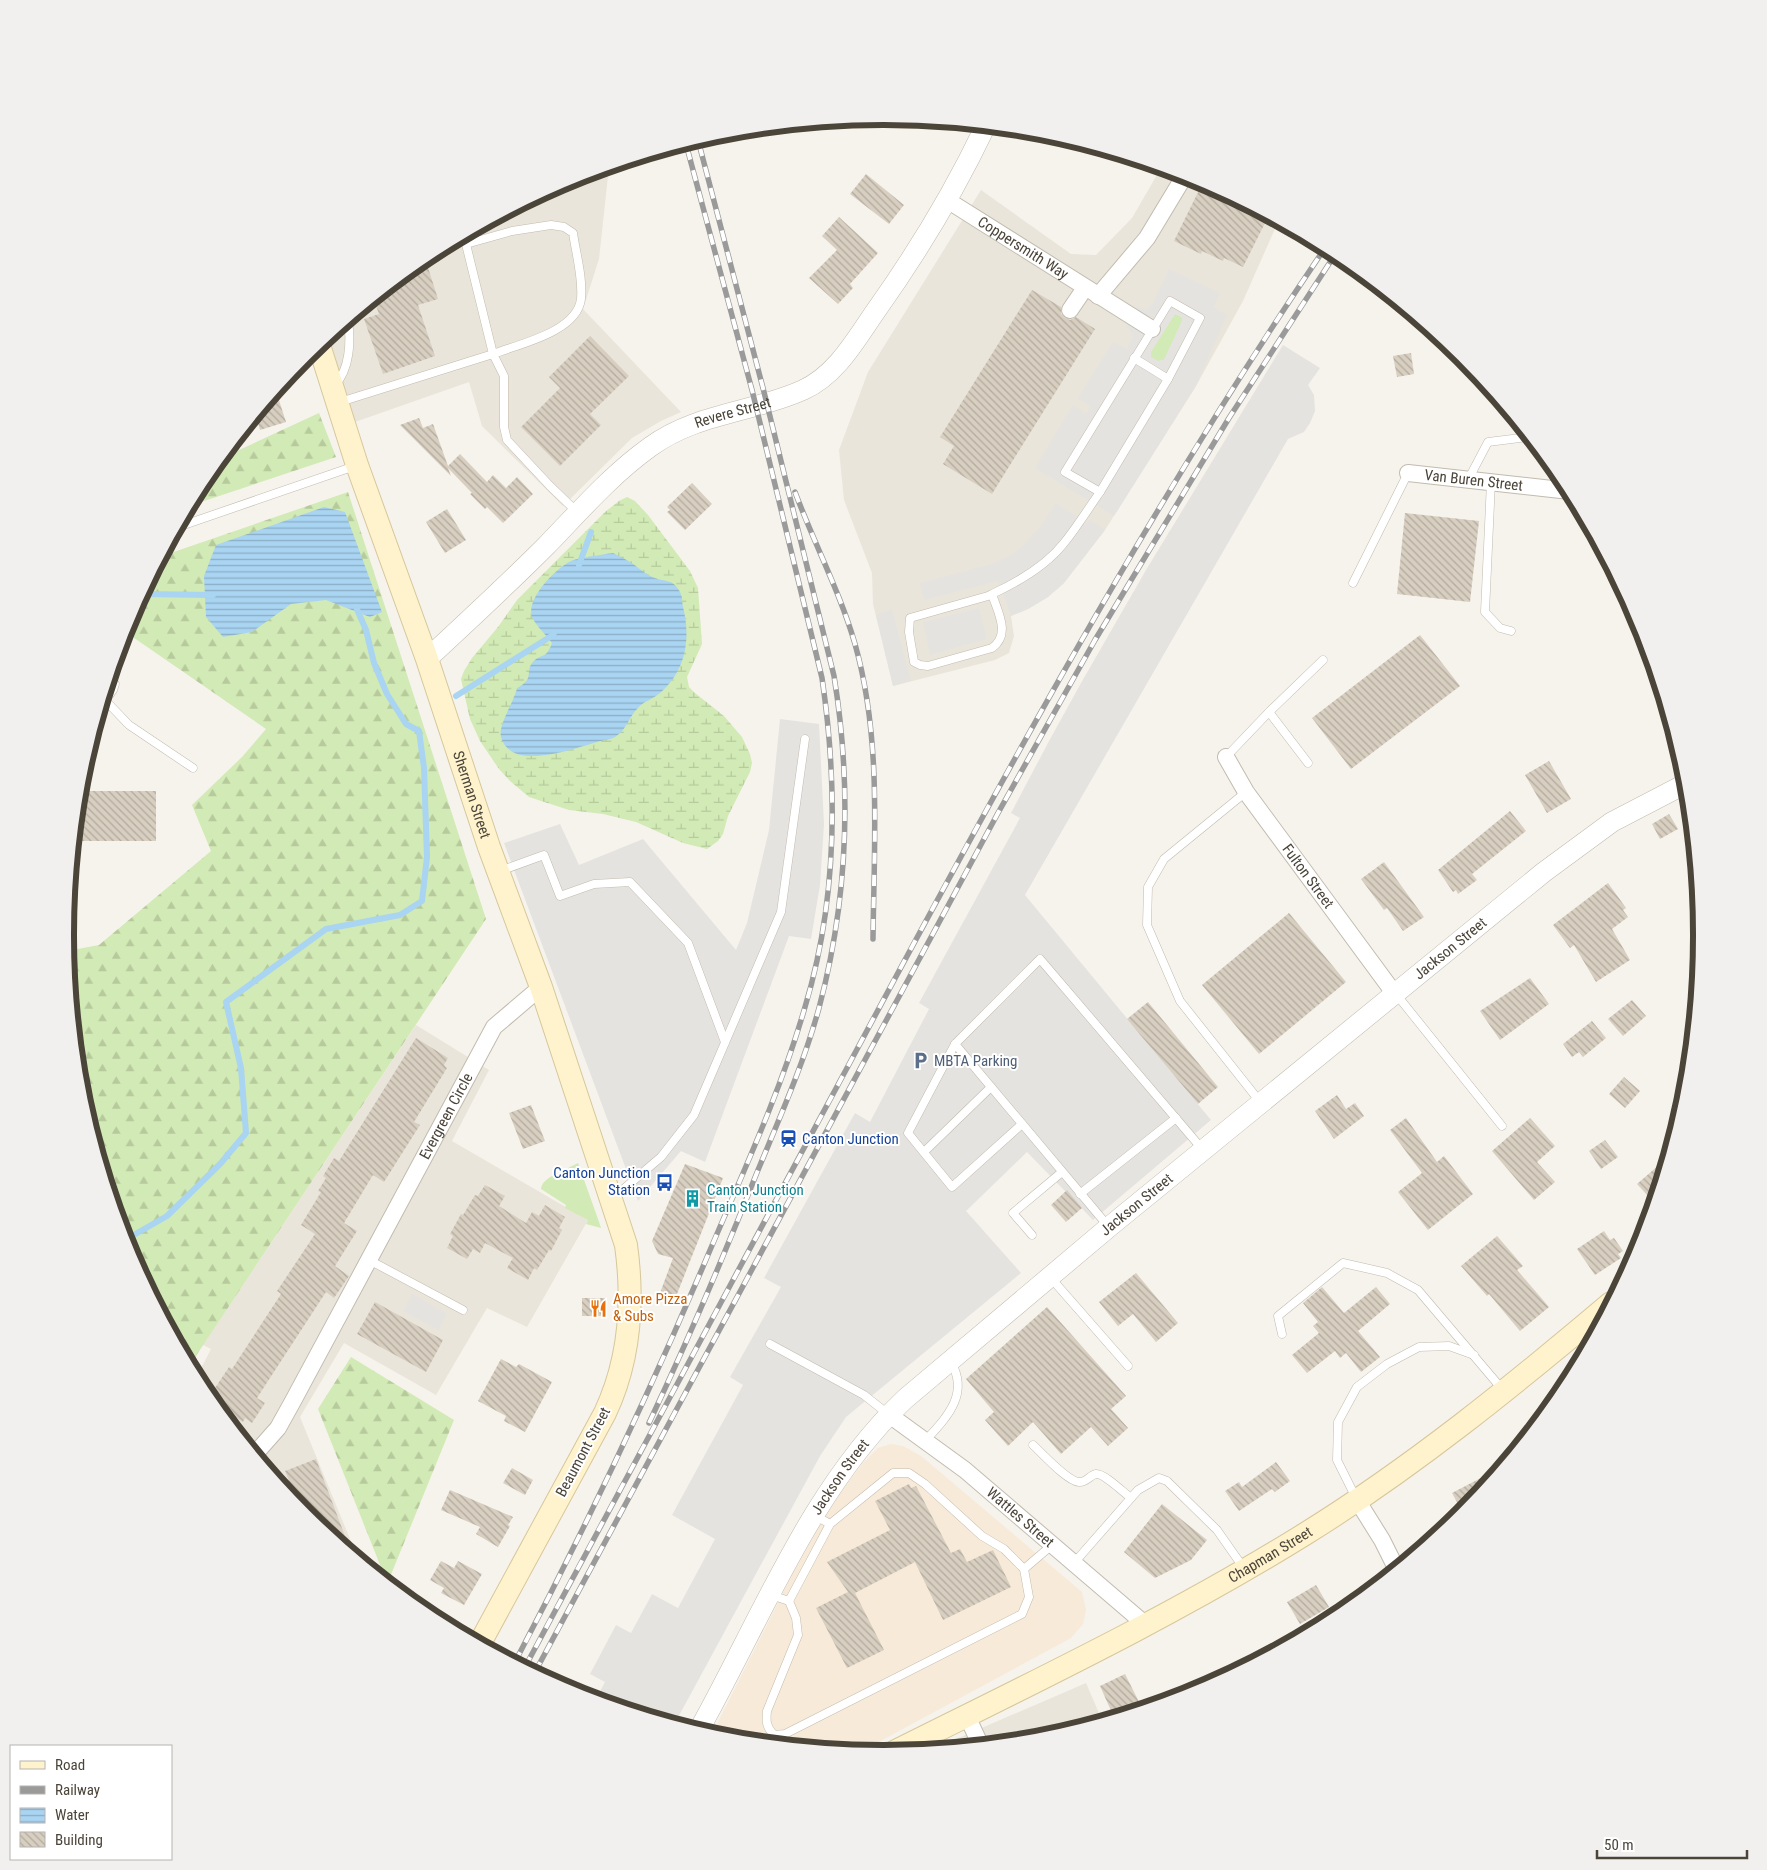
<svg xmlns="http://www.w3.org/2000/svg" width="1767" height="1870" font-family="'Roboto Condensed',sans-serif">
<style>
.residential{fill:#eae5da}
.commercial{fill:#f7ead8}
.grass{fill:#d2eab5}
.forest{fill:url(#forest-firs)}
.wetland{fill:url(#wetland-marsh)}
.parking{fill:#e5e3e0;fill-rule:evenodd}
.water{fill:url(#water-rules)}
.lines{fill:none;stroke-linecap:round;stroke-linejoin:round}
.stream{stroke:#a9d4f2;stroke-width:6}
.building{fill:url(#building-back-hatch)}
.service-casing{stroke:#c2bbae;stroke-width:9}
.minor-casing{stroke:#c2bbae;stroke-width:18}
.tertiary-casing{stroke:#c2bbae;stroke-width:21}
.secondary-casing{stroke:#d6c79b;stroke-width:24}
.service{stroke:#fff;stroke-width:8}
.minor{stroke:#fff;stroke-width:16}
.tertiary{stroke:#fff;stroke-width:20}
.secondary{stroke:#fff3cd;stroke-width:22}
.rail-casing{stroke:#9a9a9a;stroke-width:5.5}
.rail{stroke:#fff;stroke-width:4;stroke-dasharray:11;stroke-linecap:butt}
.labels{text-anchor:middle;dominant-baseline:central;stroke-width:4;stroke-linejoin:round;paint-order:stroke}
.street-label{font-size:15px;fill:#4b4439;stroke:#fff}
.service-label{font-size:15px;fill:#4e5e75;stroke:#fff;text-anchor:start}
.transit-label{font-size:15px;fill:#164399;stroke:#fff;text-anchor:start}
.culture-label{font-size:15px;fill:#0d838f;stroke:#fff;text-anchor:start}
.food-label{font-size:15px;fill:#c56008;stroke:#fff;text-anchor:start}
.rim{fill:none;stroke:#4b4439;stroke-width:6}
</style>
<defs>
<pattern id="forest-firs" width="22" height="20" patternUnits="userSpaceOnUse" patternTransform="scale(1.25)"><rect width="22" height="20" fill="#d2eab5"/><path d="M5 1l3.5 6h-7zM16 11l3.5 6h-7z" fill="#b6ca9c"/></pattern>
<pattern id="wetland-marsh" width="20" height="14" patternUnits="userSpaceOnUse" patternTransform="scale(1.25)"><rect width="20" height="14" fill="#d2eab5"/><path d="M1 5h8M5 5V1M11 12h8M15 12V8" fill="none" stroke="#b6ca9c"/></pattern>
<pattern id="water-rules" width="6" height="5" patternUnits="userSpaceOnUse" patternTransform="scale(1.25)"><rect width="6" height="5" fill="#a9d4f2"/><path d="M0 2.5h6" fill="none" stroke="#8caec5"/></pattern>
<pattern id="building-back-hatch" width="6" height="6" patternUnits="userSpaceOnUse" patternTransform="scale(1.25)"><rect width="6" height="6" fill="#d8cfc1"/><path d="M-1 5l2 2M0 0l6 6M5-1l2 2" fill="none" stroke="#b1aa9e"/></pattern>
</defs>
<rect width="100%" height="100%" fill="#f6f3ec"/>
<g class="residential">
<polygon points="609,167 599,259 583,309 681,412 661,421 632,438 563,506 482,426 469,382 355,422 327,338 429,254 571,179"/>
<polygon points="1161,168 1197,179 1278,222 1243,301 1196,386 1105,530 1064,583 1048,597 1028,609 1011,616 1014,636 1009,653 995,660 893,686 873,604 872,573 844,500 839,450 868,372 981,190 1071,254 1096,255 1132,218"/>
<polygon points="416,1025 489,1070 452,1141 588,1220 527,1327 487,1308 436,1395 344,1343 300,1417 357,1556 305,1514 203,1390 196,1378 211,1349 203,1345"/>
<polygon points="1086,1683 1102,1720 1043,1738 933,1749"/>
</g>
<polygon class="commercial" points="891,1444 903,1446 921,1456 1082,1592 1086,1610 1083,1624 1071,1638 862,1751 724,1738 712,1734 793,1573 833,1502 864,1462 878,1448"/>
<g class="grass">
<polygon points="1175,314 1182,317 1182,321 1164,360 1158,361 1151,357 1151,352"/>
<path d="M578,1163L598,1219L601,1228L586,1224L588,1220L565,1208L566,1205L541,1189C542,1179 556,1174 564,1170L565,1172L569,1171L568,1168Z"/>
</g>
<g class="forest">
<polygon points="319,413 336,457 189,506 203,480 225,454 226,456"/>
<polygon points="348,492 486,919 190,1365 127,1248 81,1094 67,951 99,945 211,851 192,805 242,757 266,729 124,631 127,622 162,556"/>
<polygon points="351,1357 454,1420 388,1582 386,1580 318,1409"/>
</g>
<polygon class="wetland" points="627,497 635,501 648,515 690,571 698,588 702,644 687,677 689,687 695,693 724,716 742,737 750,754 752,763 750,772 728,816 723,834 718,841 707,849 683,843 636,822 603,814 569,810 529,797 510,781 499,769 480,741 470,719 461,679 464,671 472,658 498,627 517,600 605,512 619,501"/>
<g class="parking">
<path d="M1169,269L1220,293L1214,307L1227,315L1196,386L1114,516L1035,468L1073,405L1085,413L1088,412L1090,406L1078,398L1113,342L1127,349L1132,337L1130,331L1126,326L1137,307L1146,310L1153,303ZM1175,314L1182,317V321L1164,360L1158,361L1151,357V351Z"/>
<polygon points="1283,345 1320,368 1308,385 1314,395 1315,411 1310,423 1304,432 1288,439 1025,895 1211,1120 1093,1220 1027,1152 966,1211 1021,1273 846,1417 820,1456 675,1723 596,1699 605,1682 590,1674 616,1625 631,1633 652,1594 678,1608 715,1539 672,1515 743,1385 730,1377 781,1287 764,1278 855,1113 870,1122 929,1009 919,1003 1020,818 1011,813 1049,741 1081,683 1146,570"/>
<polygon points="1056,503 1087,523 1090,520 1105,530 1064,583 1048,597 1028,609 1011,616 998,581 924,600 920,583 992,564 1011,555 1023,545 1040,527"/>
<polygon points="979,608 987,639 930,655 923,622"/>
<polygon points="892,609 911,681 893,686 876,615"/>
<polygon points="780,719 819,724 824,824 820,885 811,939 789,936 705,1162 681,1151 638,1201 504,843 560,824 579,865 643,839 736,950 747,923 769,830"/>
<polygon points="412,1294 447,1314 438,1330 403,1311"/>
</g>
<g class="water">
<polygon points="324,507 345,512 382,612 370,617 326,600 291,604 252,632 223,637 206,617 204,576 216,545"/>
<path d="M613,553C619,556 625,559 630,562C638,567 646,575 655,578C665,582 672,579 678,589C682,593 682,601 683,607C691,638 686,671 660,693C653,699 644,701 638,708C629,716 627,730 615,737C610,740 603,740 597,742C575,748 511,773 501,737C498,725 514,702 517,688C536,678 524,672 533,662C541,653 546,660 552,643C547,636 536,625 533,619C523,601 556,568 571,561C578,558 606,554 613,553Z"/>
</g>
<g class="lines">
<g class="stream">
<polyline points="579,565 591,532"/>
<polyline points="142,594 213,595"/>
<polyline points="456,696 553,635 554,633"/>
<polyline points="125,1240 167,1216 221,1163 246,1133 241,1068 226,1002 326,929 400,915 422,901 427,857 424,768 419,731 406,724 387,694 374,663 366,630 356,607"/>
</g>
</g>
<g class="building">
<polygon points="866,174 904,205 889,224 850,194"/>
<polygon points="1203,182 1268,217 1243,267 1224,258 1223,261 1202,251 1201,254 1174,241"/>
<polygon points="839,217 878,253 850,284 853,288 838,304 809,278 837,250 822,236"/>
<polygon points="425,258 438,299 418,305 435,356 383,374 364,319 379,314 374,300"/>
<polygon points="1032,290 1061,307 1061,314 1065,318 1070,320 1076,317 1095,329 992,494 943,464 954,446 940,437"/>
<polygon points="590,336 629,376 590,414 601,425 560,466 521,427 560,388 549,377"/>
<polygon points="1411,353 1414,374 1397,377 1393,356"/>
<polygon points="276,391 286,422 260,430 256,416"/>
<polygon points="419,418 423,428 433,424 448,466 460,454 487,482 493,475 506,488 517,477 533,494 503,523 487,507 485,509 470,494 472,493 448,468 451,476 400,425"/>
<polygon points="692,483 712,504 685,530 667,512 670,510 667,507"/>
<polygon points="447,509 466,540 445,553 426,522"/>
<polygon points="1405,513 1479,521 1470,602 1397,594"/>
<polygon points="1420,635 1460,686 1351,769 1312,718"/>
<polygon points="1549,761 1571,799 1547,813 1525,775"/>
<polygon points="79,791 156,791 156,841 74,841"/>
<polygon points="1510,811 1526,831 1472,874 1477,880 1458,894 1456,890 1453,892 1438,870"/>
<polygon points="1669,814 1678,829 1660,839 1652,824"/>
<polygon points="1384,862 1424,917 1403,931 1387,908 1384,910 1361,879"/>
<polygon points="1608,883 1626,908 1623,910 1628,917 1612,929 1630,960 1596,982 1574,945 1570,948 1553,925"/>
<polygon points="1289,913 1346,982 1259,1054 1202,985"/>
<polygon points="1530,978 1549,1004 1500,1040 1480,1011"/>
<polygon points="1632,1000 1646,1016 1623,1036 1608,1019"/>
<polygon points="1148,1002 1218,1087 1198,1104 1127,1019"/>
<polygon points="1592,1021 1606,1038 1583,1057 1579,1052 1572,1057 1563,1044"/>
<polygon points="416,1038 448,1058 444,1065 447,1068 414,1122 420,1125 384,1182 373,1175 344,1223 357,1231 335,1266 349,1276 334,1298 326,1292 257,1398 265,1403 252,1423 245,1418 243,1422 214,1404 209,1397 229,1367 232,1369 281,1294 277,1291 315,1234 301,1225 321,1192 318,1191 326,1178 323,1176 334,1158 339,1161"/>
<polygon points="1624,1077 1640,1091 1625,1108 1609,1094"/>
<polygon points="1337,1095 1346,1109 1355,1103 1364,1116 1334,1139 1315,1111"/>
<polygon points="531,1105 545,1141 523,1149 509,1113"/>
<polygon points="1406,1118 1437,1162 1444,1156 1473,1194 1428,1230 1398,1192 1422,1173 1390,1130"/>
<polygon points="1530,1118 1555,1146 1537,1162 1555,1182 1534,1200 1492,1151"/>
<polygon points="1605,1140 1618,1157 1601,1169 1589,1151"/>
<polygon points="1667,1158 1658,1188 1648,1196 1637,1184"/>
<polygon points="685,1164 723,1178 675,1299 660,1293 673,1258 658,1254 652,1241"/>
<polygon points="485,1185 505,1196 499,1206 526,1223 532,1212 539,1216 545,1205 565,1217 559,1228 562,1230 551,1251 549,1250 537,1270 534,1268 528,1280 507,1268 513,1258 485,1243 480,1253 473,1249 467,1259 447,1248 453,1236 450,1234 461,1214 463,1215 475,1195 478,1196"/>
<polygon points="1067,1190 1082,1208 1066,1222 1051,1205"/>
<polygon points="1604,1231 1610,1240 1614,1238 1623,1251 1618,1254 1621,1258 1595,1275 1577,1249"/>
<polygon points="1497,1236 1523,1266 1517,1270 1549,1307 1520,1331 1489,1294 1487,1296 1461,1266"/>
<polygon points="1136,1273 1178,1323 1156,1342 1133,1314 1118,1326 1099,1302"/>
<polygon points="1322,1287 1344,1313 1376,1287 1390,1304 1358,1331 1380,1357 1361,1372 1346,1353 1340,1358 1335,1351 1307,1373 1292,1355 1319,1333 1313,1326 1318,1322 1303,1303"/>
<rect x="582" y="1298" width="23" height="18"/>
<polygon points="375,1302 443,1340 426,1372 357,1334"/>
<polygon points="1047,1307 1126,1396 1111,1409 1128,1428 1108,1446 1091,1427 1061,1454 1033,1422 1008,1446 985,1420 994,1412 966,1379"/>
<polygon points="501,1359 516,1367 519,1364 552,1382 525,1432 504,1421 506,1416 478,1401"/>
<polygon points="316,1459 351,1552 305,1514 286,1491 292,1488 285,1471"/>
<polygon points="1276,1462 1290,1481 1275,1492 1272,1489 1239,1511 1225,1491 1239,1482 1242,1487"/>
<polygon points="512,1468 533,1480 525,1495 503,1483"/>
<polygon points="1500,1468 1463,1513 1452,1493"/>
<polygon points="909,1484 911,1488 916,1486 951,1553 960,1549 967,1562 993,1550 1011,1587 943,1620 915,1562 855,1593 884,1650 847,1668 816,1608 848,1592 827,1562 890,1530 875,1501"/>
<polygon points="450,1490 513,1517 508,1525 510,1526 498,1547 476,1534 480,1527 441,1510"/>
<polygon points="1162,1504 1207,1540 1191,1560 1155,1578 1124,1552"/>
<polygon points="441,1561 454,1568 458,1561 482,1574 464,1605 441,1593 444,1588 430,1580"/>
<polygon points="1316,1585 1329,1607 1300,1624 1287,1602"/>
<polygon points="1125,1674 1139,1702 1113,1715 1100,1686"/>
</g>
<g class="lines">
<defs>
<g id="service">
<path d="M466,244L512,231L551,225L564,227L573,233C576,254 583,277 581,299C577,332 519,344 493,354L504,376V427L507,440L550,486L577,512"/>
<polygon points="1170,301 1200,318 1168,379 1100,492 1065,472"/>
<polyline points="1134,358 1168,379"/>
<path d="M335,385C350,369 351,341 348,321"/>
<polyline points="340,402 493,354 464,236"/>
<polyline points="1468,480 1488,442 1528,437"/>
<polyline points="1491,482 1485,612 1500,628 1511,631"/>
<polyline points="178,527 355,466"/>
<polyline points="1353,583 1408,473"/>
<path d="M992,594C998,613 1011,634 992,648L928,666L920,665L914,662L909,632L910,618L988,596L992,594C1018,582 1046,566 1064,543C1077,527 1088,509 1100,492"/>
<polyline points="106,701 129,725 193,768"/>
<polyline points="102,705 113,690 115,684 110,678"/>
<polyline points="1269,712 1308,763"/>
<polyline points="1226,757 1269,712 1323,660"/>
<polyline points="1246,792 1164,859 1148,887 1147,925 1180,1001 1261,1103"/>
<polyline points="500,871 544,855 560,896 594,884 630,882 688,943 725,1042"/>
<polyline points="1396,994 1502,1126"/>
<polyline points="955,1044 908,1133 952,1187 1022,1124"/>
<polyline points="924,1152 991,1087"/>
<polyline points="1080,1194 1176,1118"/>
<polyline points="613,1198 661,1157 694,1115 781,912 805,739"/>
<polyline points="1108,1226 955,1044 1040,959 1203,1150"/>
<polyline points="1032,1235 1013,1213 1062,1172"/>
<polyline points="369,1260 463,1310"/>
<polyline points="1050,1277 1128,1366"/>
<polyline points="1282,1334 1278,1316 1343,1263 1387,1273 1418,1290 1502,1389"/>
<polyline points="770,1344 864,1395 888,1414"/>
<path d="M925,1441C946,1418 970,1395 951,1362"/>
<path d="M1033,1445C1043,1454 1067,1481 1079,1482C1086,1483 1090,1475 1096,1474C1104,1473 1124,1493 1131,1498"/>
<polyline points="1356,1498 1337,1460 1338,1422 1357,1387 1387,1364 1419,1347 1449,1346 1474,1355"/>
<polyline points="814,1515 830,1524 893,1473 909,1473 925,1484 982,1536 1004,1549 1024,1569"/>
<polyline points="1074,1563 1138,1490 1159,1478 1167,1481 1217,1530 1243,1567"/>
<path d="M771,1595L789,1601L796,1618L798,1635L767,1711C766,1721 766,1727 774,1735L785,1734L1022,1614L1029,1597L1024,1569L1052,1545"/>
<polyline points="789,1601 830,1524"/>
</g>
<g id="minor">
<path id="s1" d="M947,200L1152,329"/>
<polyline points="1098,296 1147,238 1185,175"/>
<polyline points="1070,310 1085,288"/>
<path id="s2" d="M1408,473L1570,491"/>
<path id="s3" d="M1226,757L1246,792L1394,993"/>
<path id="s4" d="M888,1414L965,1470L1146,1625"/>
<path id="s5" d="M255,1454L278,1428L293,1401L494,1027L541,987"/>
<polyline points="1357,1500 1382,1540 1396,1568"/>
<polyline points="967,1716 980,1744"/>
</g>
<g id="tertiary">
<path id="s6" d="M427,659C467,622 507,585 546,546C579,512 611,475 650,447C696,413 752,413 803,390C836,375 855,341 875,312C917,253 954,192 985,127"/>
<path id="s7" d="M699,1730C761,1619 811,1488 905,1399L1109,1227L1544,872L1612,822L1687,783"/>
</g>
<g id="secondary">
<path id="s8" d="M319,345L357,465L427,659L489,847L541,987L626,1245C634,1303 630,1360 605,1413L480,1643"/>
<path id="s9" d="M894,1752C1032,1683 1173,1616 1305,1534C1413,1467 1514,1385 1611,1303"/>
</g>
</defs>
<use href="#service" class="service-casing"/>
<use href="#minor" class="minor-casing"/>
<use href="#tertiary" class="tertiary-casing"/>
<use href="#secondary" class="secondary-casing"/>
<use href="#service" class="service"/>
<use href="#minor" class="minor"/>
<use href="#tertiary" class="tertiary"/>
<use href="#secondary" class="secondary"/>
<defs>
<g id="rail">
<path d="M795,492C814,543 840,592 855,644C882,739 874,842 873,939"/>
<path d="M649,1423C688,1340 724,1256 758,1170C780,1117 804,1063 819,1008C848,899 852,787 834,676L763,388L698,140"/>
<path d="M515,1662C584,1531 647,1398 705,1262C740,1179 780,1094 805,1007C837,901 838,787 822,678L752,390L686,144"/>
<path d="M525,1667C632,1467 740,1268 847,1068C996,789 1147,510 1325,248"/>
<polyline points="535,1672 998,813 1095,640 1229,418 1336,253"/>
</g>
</defs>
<use href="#rail" class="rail-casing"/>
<use href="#rail" class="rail"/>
</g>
<defs>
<symbol id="parking-bare" viewBox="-9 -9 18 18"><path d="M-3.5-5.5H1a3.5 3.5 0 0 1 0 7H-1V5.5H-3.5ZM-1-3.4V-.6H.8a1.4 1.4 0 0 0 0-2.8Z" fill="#5c6f8a" stroke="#fff" stroke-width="2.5" paint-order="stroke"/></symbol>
<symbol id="station-bare" viewBox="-9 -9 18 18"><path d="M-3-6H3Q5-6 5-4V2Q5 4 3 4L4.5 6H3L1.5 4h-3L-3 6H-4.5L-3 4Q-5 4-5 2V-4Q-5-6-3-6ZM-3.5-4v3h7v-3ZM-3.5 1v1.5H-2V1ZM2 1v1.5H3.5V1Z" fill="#1a4fb4" stroke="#fff" stroke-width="2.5" paint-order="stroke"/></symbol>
<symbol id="bus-bare" viewBox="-9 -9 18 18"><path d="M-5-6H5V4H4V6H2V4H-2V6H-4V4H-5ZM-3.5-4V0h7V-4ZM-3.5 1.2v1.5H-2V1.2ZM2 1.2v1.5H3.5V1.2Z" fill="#1a4fb4" stroke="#fff" stroke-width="2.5" paint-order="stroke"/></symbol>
<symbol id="building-bare" viewBox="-9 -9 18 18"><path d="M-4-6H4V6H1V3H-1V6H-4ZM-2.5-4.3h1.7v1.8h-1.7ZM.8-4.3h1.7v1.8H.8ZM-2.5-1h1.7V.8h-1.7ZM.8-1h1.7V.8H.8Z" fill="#0f9aa8" stroke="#fff" stroke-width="2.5" paint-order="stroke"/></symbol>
<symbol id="restaurant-bare" viewBox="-9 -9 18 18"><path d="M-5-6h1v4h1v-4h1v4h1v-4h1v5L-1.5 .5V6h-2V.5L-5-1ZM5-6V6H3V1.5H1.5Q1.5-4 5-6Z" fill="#e8710a" stroke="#fff" stroke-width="2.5" paint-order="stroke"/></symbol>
</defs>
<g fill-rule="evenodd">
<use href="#parking-bare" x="908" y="1048" width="25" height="25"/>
<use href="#station-bare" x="776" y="1126" width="25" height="25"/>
<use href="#bus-bare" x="652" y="1170" width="25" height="25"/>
<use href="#building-bare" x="680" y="1186" width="25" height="25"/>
<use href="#restaurant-bare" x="586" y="1296" width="25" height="25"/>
</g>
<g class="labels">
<g class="street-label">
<text stroke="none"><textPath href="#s1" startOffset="90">Coppersmith Way</textPath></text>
<text stroke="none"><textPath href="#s6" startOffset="398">Revere Street</textPath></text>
<text stroke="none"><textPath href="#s2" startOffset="66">Van Buren Street</textPath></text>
<text stroke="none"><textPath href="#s8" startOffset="475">Sherman Street</textPath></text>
<text stroke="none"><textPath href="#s3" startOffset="145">Fulton Street</textPath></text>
<text stroke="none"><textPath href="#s7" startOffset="1099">Jackson Street</textPath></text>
<text stroke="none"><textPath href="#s5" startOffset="389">Evergreen Circle</textPath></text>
<text stroke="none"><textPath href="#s7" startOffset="694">Jackson Street</textPath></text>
<text transform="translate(583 1452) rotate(-62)">Beaumont Street</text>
<text stroke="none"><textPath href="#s7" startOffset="290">Jackson Street</textPath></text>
<text stroke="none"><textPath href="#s4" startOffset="168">Wattles Street</textPath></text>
<text stroke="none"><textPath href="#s9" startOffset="425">Chapman Street</textPath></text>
</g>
<g class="service-label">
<text x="934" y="1061">MBTA Parking</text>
</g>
<g class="transit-label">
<text x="802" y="1139">Canton Junction</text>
<text x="650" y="1173" text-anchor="end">Canton Junction<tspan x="650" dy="17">Station</tspan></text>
</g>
<g class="culture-label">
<text x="707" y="1190">Canton Junction<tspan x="707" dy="17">Train Station</tspan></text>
</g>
<g class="food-label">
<text x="613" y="1299">Amore Pizza<tspan x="613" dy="17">&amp; Subs</tspan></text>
</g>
</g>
<path d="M0 0H1767V1870H0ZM883 125H884A809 809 0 0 1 1693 934V936A809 809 0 0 1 884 1745H883A809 809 0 0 1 74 936V934A809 809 0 0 1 883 125Z" fill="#f1f0ef" fill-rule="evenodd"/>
<path class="rim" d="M883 125H884A809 809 0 0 1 1693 934V936A809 809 0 0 1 884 1745H883A809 809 0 0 1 74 936V934A809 809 0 0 1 883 125Z"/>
<rect x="10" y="1745" width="162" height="115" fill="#ffffff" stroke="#b7b4b0"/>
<rect x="20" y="1761" width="25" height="8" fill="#fff3cd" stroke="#b7b4b0"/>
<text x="55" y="1770" font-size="15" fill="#4b4439">Road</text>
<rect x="20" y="1786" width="25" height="8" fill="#9a9a9a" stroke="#b7b4b0"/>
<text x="55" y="1795" font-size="15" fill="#4b4439">Railway</text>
<rect x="20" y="1808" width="25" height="15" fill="url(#water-rules)" stroke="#b7b4b0"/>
<text x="55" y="1820" font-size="15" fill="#4b4439">Water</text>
<rect x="20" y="1832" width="25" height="15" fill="url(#building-back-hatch)" stroke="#b7b4b0"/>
<text x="55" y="1845" font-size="15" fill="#4b4439">Building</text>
<path d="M1597 1850v8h150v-8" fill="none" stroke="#4b4439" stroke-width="2.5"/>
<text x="1604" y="1850" font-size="15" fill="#4b4439" stroke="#ffffff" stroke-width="4" paint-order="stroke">50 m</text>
</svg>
